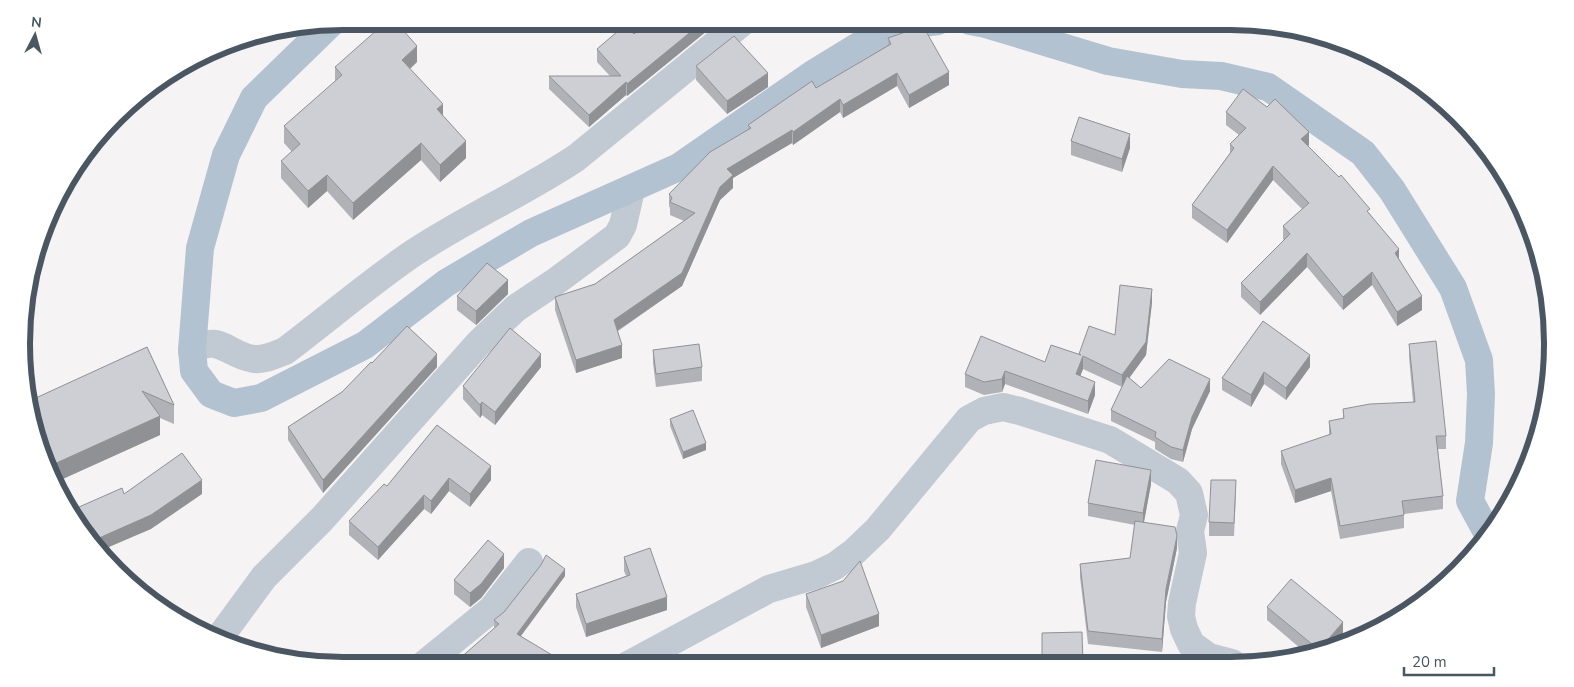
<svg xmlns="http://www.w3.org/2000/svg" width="1574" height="687" font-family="'Nunito Sans',sans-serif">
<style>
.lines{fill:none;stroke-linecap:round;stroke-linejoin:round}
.minor{stroke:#c1cad2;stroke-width:28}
.major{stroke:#b3c2d1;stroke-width:28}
.wall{fill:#b0b2b7}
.shaded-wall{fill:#909195}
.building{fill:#cdcfd5;stroke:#909195}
.rim{fill:none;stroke:#4a5661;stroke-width:6}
</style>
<rect width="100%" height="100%" fill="#f5f3f3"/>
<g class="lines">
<g class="minor">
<path d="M192,350C220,333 227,355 254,359C265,360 275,355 285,351C326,320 366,286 409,256C462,220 522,194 576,158L744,21"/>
<polyline points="220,637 264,577 322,519 478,344 516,308 555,282 617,236 623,225 631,190"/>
<polyline points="628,665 769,589 816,575 835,566 854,552 878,529 969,419 984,411 1003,407 1020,411 1110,440 1178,481 1189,493 1194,515 1190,531 1193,553 1182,603 1181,616 1184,629 1191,644 1209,657 1232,663"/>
<polyline points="422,666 492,609 529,562"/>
</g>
<g class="major">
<polyline points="970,21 986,24 1108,61 1182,74 1221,76 1268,87 1363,153 1392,190 1453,288 1479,360 1481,394 1479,443 1470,501 1488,534"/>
<polyline points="331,23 254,98 226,155 200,248 192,350 194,371 211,394 234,403 261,398 365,345 446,283 531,233 679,167 813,74 862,44 914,24 938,21"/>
</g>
</g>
<g class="wall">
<polygon points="713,23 713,26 627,96 626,95 589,127 549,89 549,76 610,76 597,62 597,49 634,34"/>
<polygon points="888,38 949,85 909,108 897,86 843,118 840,112 793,145 792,143 733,178 733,188 720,200 682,286 618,331 622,358 576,373 555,310 555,297 595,284 684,221 670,215 670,208 669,206 669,194 748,130 748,125 816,88 888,45"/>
<polygon points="417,62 410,69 443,116 466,158 440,182 421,160 353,220 327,191 308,208 281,178 281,161 292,152 284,143 284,126 335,82 335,67"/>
<polygon points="696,66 768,87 727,114 696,80"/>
<polygon points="1226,112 1309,145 1308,146 1370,214 1399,259 1422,310 1397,326 1372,285 1343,310 1307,267 1260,315 1241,297 1241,283 1284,240 1283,239 1283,226 1302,209 1273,180 1227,243 1192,218 1192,205 1230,153 1230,144 1239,135 1226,125"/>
<polygon points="1071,141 1130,148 1122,172 1071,155"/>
<polygon points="508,294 476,325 457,310 457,296"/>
<polygon points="1152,302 1146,355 1129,378 1141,388 1210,391 1192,429 1183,462 1171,459 1155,449 1155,442 1111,421 1111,410 1122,387 1083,369 1080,376 1095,395 1088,414 1005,384 1002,392 984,395 965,387 965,374 1045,362 1079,354 1115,335"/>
<polygon points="1263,321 1310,367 1286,400 1264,384 1251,407 1222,390 1222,378"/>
<polygon points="1409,344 1446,436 1446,449 1438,449 1443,496 1443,509 1404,514 1404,528 1340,539 1331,491 1295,503 1281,464 1281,451 1329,435 1329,421 1343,419 1343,409 1413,402 1409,357"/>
<polygon points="147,347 174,405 174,424 160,418 160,435 56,482 27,406"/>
<polygon points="653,350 702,367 702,381 656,387 653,363"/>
<polygon points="437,367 323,493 288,440 288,427 342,392"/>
<polygon points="541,367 495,425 482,415 480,418 463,399 463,386"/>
<polygon points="670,419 706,450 683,459 670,426"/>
<polygon points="437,425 491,480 470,507 449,491 431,514 424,509 378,560 349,535 349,521 387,486"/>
<polygon points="1151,484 1144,522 1177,548 1166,602 1162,652 1088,644 1080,577 1080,564 1130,558 1135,525 1088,516 1088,503"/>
<polygon points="1236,494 1234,536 1209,536 1209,522"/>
<polygon points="624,557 667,610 586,637 576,607 576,594 626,576 624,571"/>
<polygon points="541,565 565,576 521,636 562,665 499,665 497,664 496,665 458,665 458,660 495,628 494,627 494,620 504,612"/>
<polygon points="504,568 481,598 470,607 454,594 454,580"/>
<polygon points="806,594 879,626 821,648 806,607"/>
<polygon points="1267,607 1343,636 1334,646 1307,654 1267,620"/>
</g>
<g class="shaded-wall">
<polygon points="704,21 716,21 713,23 713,26 627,96 627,84"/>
<polygon points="417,46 417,62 402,76 402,60"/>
<polygon points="949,72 949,85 909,108 909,95"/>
<polygon points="768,73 768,87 727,114 727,101"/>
<polygon points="897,73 897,86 843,118 843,105"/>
<polygon points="626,82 626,95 589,127 589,115"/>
<polygon points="840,99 840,112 793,145 793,132"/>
<polygon points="443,104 443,120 437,109"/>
<polygon points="792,130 792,143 733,178 733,188 720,200 682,286 614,333 614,320 682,273 727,169"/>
<polygon points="1309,132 1309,145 1301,153 1301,139"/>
<polygon points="1130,134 1130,148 1122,172 1122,159"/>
<polygon points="466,141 466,158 440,182 440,165"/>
<polygon points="421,143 421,160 353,220 353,203"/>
<polygon points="1273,166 1273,180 1227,243 1227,230"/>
<polygon points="327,175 327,191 308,208 308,191"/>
<polygon points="1399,249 1399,263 1395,253"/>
<polygon points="1307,253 1307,267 1260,315 1260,302"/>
<polygon points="1372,272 1372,285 1343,310 1343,297"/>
<polygon points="508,280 508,294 476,325 476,311"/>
<polygon points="1152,289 1152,302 1146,355 1122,388 1122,375"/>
<polygon points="1422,296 1422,310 1397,326 1397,312"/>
<polygon points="622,345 622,358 576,373 576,360"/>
<polygon points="437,354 437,367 323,493 323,480"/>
<polygon points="541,354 541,367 495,425 495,412"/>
<polygon points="1310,355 1310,367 1286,400 1286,388"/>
<polygon points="1083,356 1083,369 1076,387 1076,374"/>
<polygon points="1005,371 1005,384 1002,392 1002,379"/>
<polygon points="1264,372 1264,384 1251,407 1251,395"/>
<polygon points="1210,379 1210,391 1192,429 1183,462 1183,450 1192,417"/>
<polygon points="1095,382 1095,395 1088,414 1088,401"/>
<polygon points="482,402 482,415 480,418 480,405"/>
<polygon points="160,416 160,435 56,482 52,472 52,465"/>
<polygon points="706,443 706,450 683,459 683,452"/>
<polygon points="491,466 491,480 470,507 470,494"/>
<polygon points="1151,470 1151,484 1143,527 1143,513"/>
<polygon points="449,478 449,491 431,514 431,501"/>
<polygon points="1331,478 1331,491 1295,503 1295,490"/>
<polygon points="202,480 202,494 151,529 102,550 99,538"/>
<polygon points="424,495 424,509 378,560 378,547"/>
<polygon points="1177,536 1177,548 1166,602 1162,652 1162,639 1166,589"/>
<polygon points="504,554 504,568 481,598 470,607 470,593"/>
<polygon points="565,569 565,576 517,641 517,634"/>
<polygon points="667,597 667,610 586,637 586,624"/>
<polygon points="879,614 879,626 821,648 821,635"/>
<polygon points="1343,622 1343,636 1334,646 1319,650"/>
<polygon points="497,657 497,664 496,665 488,665"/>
</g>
<g class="building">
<polygon points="387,21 395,21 417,46 402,60 443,104 437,109 466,141 440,165 421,143 353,203 327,175 308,191 281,161 300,144 284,126 342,75 335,67"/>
<polygon points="650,21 704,21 627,84 626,82 589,115 549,76 621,76 597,49 625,25 634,34"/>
<polygon points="923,26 949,72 909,95 897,73 843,105 840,99 793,132 792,130 727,169 733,175 720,187 682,273 614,320 622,345 576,360 555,297 595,284 695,213 670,202 672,198 669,194 710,152 751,128 748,125 812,81 816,88 891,44 888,38"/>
<polygon points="734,36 768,73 727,101 696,66"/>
<polygon points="1243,89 1267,107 1275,99 1309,132 1301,139 1339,177 1341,175 1370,209 1367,211 1399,249 1395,253 1422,296 1397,312 1372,272 1343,297 1307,253 1260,302 1241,283 1290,234 1283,226 1309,203 1273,166 1227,230 1192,205 1234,148 1230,144 1246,128 1226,112"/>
<polygon points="1079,117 1130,134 1122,159 1071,141"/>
<polygon points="487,263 508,280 476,311 457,296"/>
<polygon points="1120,285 1152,289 1146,342 1122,375 1083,356 1076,374 1095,382 1088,401 1005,371 1002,379 984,382 965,374 981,336 1045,362 1051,345 1081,355 1079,354 1089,326 1115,335"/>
<polygon points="1263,321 1310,355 1286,388 1264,372 1251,395 1222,378"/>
<polygon points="407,326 437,354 323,480 288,427 342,392 371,362 372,363"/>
<polygon points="510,328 541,354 495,412 482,402 480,405 463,386"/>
<polygon points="1436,341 1446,436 1436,436 1443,496 1402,501 1404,515 1340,526 1331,478 1295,490 1281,451 1331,434 1329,421 1344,418 1343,409 1370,404 1415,402 1409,344"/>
<polygon points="699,344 702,367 656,374 653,350"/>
<polygon points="147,347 174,405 142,391 160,416 52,465 40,439 27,406 27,402"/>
<polygon points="1169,359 1210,379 1192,417 1183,450 1171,447 1155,437 1156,432 1111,410 1127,376 1141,388"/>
<polygon points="693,410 706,443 683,452 670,419"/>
<polygon points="437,425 491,466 470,494 449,478 431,501 424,495 378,547 349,521 384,484 387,486"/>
<polygon points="182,453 202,480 151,515 99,538 103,551 70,511 122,488 124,494"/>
<polygon points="1096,460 1151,470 1143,513 1088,503"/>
<polygon points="1211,480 1236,480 1234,523 1209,522"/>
<polygon points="1135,521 1175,527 1177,536 1166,589 1162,639 1088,631 1080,564 1130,558"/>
<polygon points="488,540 504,554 481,584 470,593 454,580"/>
<polygon points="650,548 667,597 586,624 576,594 630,575 624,557"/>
<polygon points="546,555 565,569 517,634 562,661 560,665 511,665 497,657 488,665 463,665 458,660 499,624 494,620 504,612 541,565"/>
<polygon points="860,561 879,614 821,635 806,594 843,581"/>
<polygon points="1291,579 1343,622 1319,650 1267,607"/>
<polygon points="1082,632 1083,664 1042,664 1042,633"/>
</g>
<path d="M0 0H1574V687H0ZM343 30H1231A313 313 0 0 1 1544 343V344A313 313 0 0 1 1231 657H343A313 313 0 0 1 30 344V343A313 313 0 0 1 343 30Z" fill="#fff" fill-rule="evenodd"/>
<path class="rim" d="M343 30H1231A313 313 0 0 1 1544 343V344A313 313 0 0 1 1231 657H343A313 313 0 0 1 30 344V343A313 313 0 0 1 343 30Z"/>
<g transform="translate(35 35) rotate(6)" stroke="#ffffff" stroke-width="4" paint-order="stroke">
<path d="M0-4L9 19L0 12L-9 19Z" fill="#4a5661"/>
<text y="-8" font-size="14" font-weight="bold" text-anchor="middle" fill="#4a5661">N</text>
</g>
<path d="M1404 667v8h90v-8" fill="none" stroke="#4a5661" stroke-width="2.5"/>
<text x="1412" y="667" font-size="15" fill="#4a5661" stroke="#ffffff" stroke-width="4" paint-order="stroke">20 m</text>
</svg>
